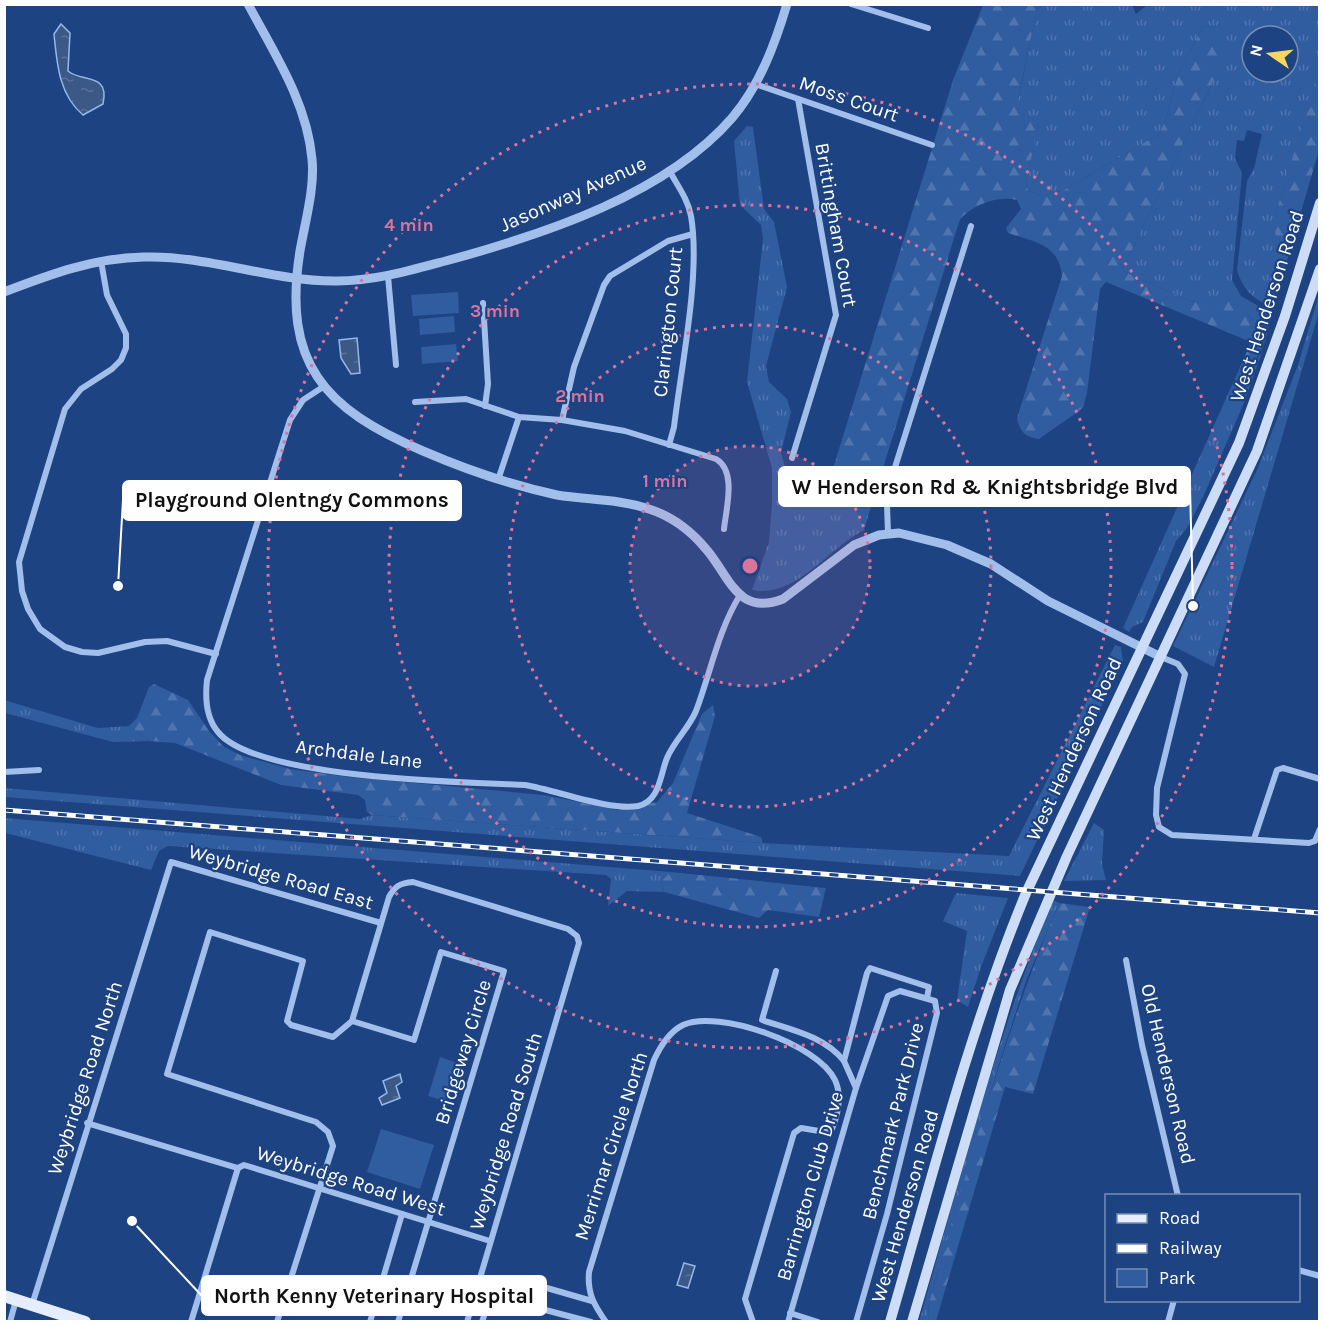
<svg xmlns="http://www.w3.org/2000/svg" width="1324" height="1326" font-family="Karla,sans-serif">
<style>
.grass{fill:url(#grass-tufts);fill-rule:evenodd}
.forest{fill:url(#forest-firs)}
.park{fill:#305ca0}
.water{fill:url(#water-ripples);stroke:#95b8eb;stroke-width:1.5}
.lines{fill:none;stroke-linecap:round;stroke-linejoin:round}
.minor{stroke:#a2beea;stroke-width:6}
.tertiary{stroke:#a2beea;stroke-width:9}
.secondary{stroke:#cdddf7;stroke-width:10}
.primary{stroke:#e5edfe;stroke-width:12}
.rail-casing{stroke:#fff;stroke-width:5}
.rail{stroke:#1d4382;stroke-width:3;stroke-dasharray:9;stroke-linecap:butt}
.ring{fill:none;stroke:#da749d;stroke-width:3;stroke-dasharray:3 6}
.labels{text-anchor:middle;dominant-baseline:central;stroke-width:4.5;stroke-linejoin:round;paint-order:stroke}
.street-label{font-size:20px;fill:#fff;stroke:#1d4382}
.centre{fill:#da749d;stroke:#1d4382;stroke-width:3}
.ring-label{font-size:18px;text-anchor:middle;font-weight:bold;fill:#da749d;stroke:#1d4382;stroke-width:4.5;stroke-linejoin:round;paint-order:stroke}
.leader{fill:none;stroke:#fff;stroke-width:2}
.callout-dot{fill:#fff;stroke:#1d4382;stroke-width:2}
.callout{fill:#fff;stroke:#fff;stroke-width:2}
.callout-label{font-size:21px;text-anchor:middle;font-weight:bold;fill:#111}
</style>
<defs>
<pattern id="grass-tufts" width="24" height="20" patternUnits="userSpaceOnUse" patternTransform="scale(1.5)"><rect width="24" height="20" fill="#305ca0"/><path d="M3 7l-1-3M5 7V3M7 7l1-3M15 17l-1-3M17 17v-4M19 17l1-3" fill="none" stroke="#4f74ae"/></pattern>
<pattern id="forest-firs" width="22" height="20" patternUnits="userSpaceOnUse" patternTransform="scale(1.5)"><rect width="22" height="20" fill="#305ca0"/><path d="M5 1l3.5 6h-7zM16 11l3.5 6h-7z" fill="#4f74ae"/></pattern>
<pattern id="water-ripples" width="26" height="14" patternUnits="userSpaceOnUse" patternTransform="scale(1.5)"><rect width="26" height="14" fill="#3b5886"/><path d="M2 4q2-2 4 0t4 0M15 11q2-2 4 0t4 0" fill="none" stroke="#587198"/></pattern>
</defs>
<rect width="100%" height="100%" fill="#1d4382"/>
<g class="grass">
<path d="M1038,5H1132L1136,14L1147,5H1319V74L1275,216L1283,248L1290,250L1273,308C1254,299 1243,291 1237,270L1247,181L1254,168L1262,134L1247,130L1244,141L1237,140L1235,158L1242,173L1232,280L1241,296L1272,314L1266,338C1259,325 1233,295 1217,296C1207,296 1202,303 1190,301L1127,273L1123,268L1213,82L1218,27L1203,26L1178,74L1166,119L1159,134L1064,190L1042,196L1028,191L1025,176L1034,150L1018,100ZM1252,36H1288V72H1252Z"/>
<path d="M747,126L753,127L764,209L774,222L787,287L766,366L769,382L787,399L791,412L781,453L788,477L796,475L804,485L870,510L864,530C828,548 796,599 752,590L769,542L772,504V468L747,382L763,239L761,225L740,205L734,141Z"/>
<polygon points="1319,294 1319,312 1214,667 1173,646 1257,470 1298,365"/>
<polygon points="1262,352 1244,403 1203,497 1187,528 1176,541 1143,622 1132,627 1129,632 1123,628 1237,374 1254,363"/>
<polygon points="1115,645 1121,647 1123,661 1020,876 5,797 4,788 360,819 372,815 763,843 1009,856"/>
<polygon points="4,700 98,728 129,726 149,741 113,742 5,713"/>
<polygon points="4,818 671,872 662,880 664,892 627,891 608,906 611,879 606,875 168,846 159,851 151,870 5,833"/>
<polygon points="1094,823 1104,830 1102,864 1106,880 1064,881"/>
<polygon points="956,893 1008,898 981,967 968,1007 957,1000 967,931 943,921"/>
<path d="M1053,900L1059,903L1026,981L998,1067L929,1303L928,1321L919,1322C960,1179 996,1037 1053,900Z"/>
</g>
<g class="forest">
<path d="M983,5H1038L1018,99L1035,130L1034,150L1025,176L1028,191L1042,196L1064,190L1159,134L1166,119L1178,74L1203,26L1218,27L1224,37L1213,82L1123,268L1127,273L1190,301C1202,303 1207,296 1217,295C1233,295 1259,325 1266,338C1261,356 1253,364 1237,374L1251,342L1106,282L1100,289L1087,393L1083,408L1039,439C1025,437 1020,432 1017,418L1062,276C1059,244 1034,242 1008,233L1006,228L1021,209L1017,200C997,195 973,205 960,219L870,510L804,485L796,475L799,470L826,478L831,475L953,80Z"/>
<path d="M1319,69V150L1290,250C1274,244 1274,230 1275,216Z"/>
<polygon points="154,684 188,700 209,731 223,746 240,755 290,769 349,777 544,795 618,810 657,802 673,783 702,714 713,705 715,716 687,813 761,837 763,843 372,815 367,812 365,800 358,795 281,785 175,743 149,741 129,726 137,718 149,687"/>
<polygon points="671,872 826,888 819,917 768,910 759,918 664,892 662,880"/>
<path d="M1059,903L1090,907L1033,1094L1005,1087L936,1321H928L929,1303C968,1168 1004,1032 1059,903Z"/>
</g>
<g class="park">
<polygon points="458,292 459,313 413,316 411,295"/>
<polygon points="454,316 455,332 420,335 419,319"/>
<polygon points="456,344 458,361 422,364 421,347"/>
<polygon points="440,1057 460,1064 448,1102 428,1096"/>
<polygon points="381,1129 434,1145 420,1189 367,1172"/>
</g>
<g class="water">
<path d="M61,24L70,33L68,71C82,83 110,72 103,104L83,115C59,95 57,64 54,34Z"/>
<polygon points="357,338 360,373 351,374 341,358 339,340"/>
<polygon points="400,1074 402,1082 396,1086 400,1098 382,1105 379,1098 387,1093 383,1081"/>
<polygon points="684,1263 695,1266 688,1288 677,1285"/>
</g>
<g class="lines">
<g class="minor">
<polyline points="851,4 928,28"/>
<polyline points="755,84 932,145"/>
<polyline points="101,261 107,295 126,334 126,348 121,360 112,369 81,389 65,409 19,562 22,591 28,609 40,629 65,647 82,652 98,653 145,642 167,641 216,654"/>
<polyline points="388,276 396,365"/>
<polyline points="483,303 488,384 485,406"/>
<path d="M323,387L303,400L290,420L207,680C205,698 206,718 218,732C256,779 463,782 525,785C556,790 609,811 638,806C660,801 660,775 667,758C674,741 689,728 696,711C711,671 718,631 740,595"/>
<path d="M415,402L466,399L519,417L562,420L625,431L716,459C737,471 726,509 724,529"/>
<polyline points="562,420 574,367 604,285 610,276 668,241 693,234"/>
<path d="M669,445L674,427C681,367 701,274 691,216C688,199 677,185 669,170"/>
<polyline points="792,458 836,315 798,99"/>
<polyline points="498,480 519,417"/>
<polyline points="888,533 887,505 891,480 971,226"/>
<polyline points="1161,657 1178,664 1185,674 1157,788 1156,815 1159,827 1172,835 1309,843 1315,841 1320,829"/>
<polyline points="4,772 39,770"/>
<polyline points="1254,839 1277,770 1283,768 1320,779"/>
<polyline points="1126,960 1142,1045 1178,1196"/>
<path d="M776,971L762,1020C792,1030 824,1036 844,1061"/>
<polyline points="352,1021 414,1040 441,952 504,971 398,1322"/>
<polyline points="87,1123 238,1168 244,1165 490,1241"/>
<polyline points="1298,1270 1320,1276"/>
<polyline points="32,1305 171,862 381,923"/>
<polyline points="790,1313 818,1322"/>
<polyline points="10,1322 16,1300"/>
<polyline points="191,1322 238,1168"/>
<path d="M277,1322L333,1146L328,1132L316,1122L167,1074L210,932L303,961L287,1021L291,1025L333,1037L352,1021L389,897C395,886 400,883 413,882L568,929L577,936L579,943L467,1322"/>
<polyline points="370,1322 402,1214"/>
<polyline points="482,1322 484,1316"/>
<polyline points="591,1322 534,1307 540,1286 592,1301"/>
<path d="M606,1322C594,1305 587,1293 589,1272L654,1060C660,1047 669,1032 683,1025C718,1009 818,1044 835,1080C842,1095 838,1114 832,1129L825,1132L801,1128L794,1133L745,1299L753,1322"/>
<polyline points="788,1322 856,1088 844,1061 867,973 870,968 929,987 927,998"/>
<polyline points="856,1322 887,1214 937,1013 935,1001 900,991 888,996 856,1088"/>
<polyline points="1168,1322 1174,1300"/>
</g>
<g class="tertiary">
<path d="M248,4C274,53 307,102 312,159C315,188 305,222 300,251C282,363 324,409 423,451C467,470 511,485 557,495C587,500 620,499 649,509C671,516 691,531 706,549C729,575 737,617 783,599L854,545L879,535L899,533L947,545L991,564L1048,601L1161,657"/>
<path d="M4,292C51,274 94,258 144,257C209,255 273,282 337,281C377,281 415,269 453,259C547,233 666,194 732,118C760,85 775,44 787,4"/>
</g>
<g class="secondary">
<path d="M890,1322C932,1178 969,1031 1026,893L1239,443L1285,316L1320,203"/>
<polyline points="912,1322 1010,990 1067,856 1257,451 1320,269"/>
</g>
<polyline class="primary" points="4,1296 85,1322"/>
<defs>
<polyline id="rail" points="4,810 1320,913"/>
</defs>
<use href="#rail" class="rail-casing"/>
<use href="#rail" class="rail"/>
</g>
<circle cx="750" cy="566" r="120" fill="#da749d" fill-opacity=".12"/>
<g class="ring">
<circle cx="750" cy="566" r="120"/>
<circle cx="750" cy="566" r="241"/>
<circle cx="750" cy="566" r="361"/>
<circle cx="750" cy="566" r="482"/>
</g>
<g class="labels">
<g class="street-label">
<text transform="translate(849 99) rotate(19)">Moss Court</text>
<text transform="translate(573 194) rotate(-24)">Jasonway Avenue</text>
<text transform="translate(836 225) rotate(80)">Brittingham Court</text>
<text transform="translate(1267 306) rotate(-72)">West Henderson Road</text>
<text transform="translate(668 322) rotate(-84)">Clarington Court</text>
<text transform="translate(1074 749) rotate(-65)">West Henderson Road</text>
<text transform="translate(359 754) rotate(7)">Archdale Lane</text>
<text transform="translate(281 877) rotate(16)">Weybridge Road East</text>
<text transform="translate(463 1052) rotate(-73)">Bridgeway Circle</text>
<text transform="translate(1168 1074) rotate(77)">Old Henderson Road</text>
<text transform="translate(85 1078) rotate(-72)">Weybridge Road North</text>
<text transform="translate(893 1121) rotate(-76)">Benchmark Park Drive</text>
<text transform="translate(506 1131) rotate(-73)">Weybridge Road South</text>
<text transform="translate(611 1146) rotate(-72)">Merrimar Circle North</text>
<text transform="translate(351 1181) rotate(17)">Weybridge Road West</text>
<text transform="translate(810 1186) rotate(-74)">Barrington Club Drive</text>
<text transform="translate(905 1206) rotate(-74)">West Henderson Road</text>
</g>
</g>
<circle cx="750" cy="566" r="9" class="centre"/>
<g class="ring-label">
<text x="409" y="231">4 min</text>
<text x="495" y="317">3 min</text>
<text x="580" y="402">2 min</text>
<text x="665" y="487">1 min</text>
</g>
<path class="leader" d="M1193 606L1190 487M118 586L123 500M132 1221L202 1296"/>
<g class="callout-dot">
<circle cx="1193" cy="606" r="6"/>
<circle cx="118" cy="586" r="6"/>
<circle cx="132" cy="1221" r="6"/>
</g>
<g class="callout">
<rect x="779" y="467" width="411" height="39" rx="6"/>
<rect x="123" y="481" width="338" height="39" rx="6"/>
<rect x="202" y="1276" width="344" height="39" rx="6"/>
</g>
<g class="callout-label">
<text x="985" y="494">W Henderson Rd &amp; Knightsbridge Blvd</text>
<text x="292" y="507">Playground Olentngy Commons</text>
<text x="374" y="1303">North Kenny Veterinary Hospital</text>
</g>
<rect width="1324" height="1326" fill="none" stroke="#ffffff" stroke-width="12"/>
<rect x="1105" y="1194" width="195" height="108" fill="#1d4382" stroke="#778eb4" stroke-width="1.5"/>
<rect x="1117" y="1214" width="30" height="9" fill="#e5edfe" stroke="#778eb4" stroke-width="1.5"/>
<text x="1159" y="1224" font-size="18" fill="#ffffff">Road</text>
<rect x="1117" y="1244" width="30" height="9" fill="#ffffff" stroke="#778eb4" stroke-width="1.5"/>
<text x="1159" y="1254" font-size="18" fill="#ffffff">Railway</text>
<rect x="1117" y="1269" width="30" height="18" fill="#305ca0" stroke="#778eb4" stroke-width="1.5"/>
<text x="1159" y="1284" font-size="18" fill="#ffffff">Park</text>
<g transform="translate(1270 54) rotate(284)"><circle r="28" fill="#1d4382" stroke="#778eb4" stroke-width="1.5"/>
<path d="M0-4.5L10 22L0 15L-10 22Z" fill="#fad560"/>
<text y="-9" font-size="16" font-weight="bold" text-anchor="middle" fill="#ffffff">N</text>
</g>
</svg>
